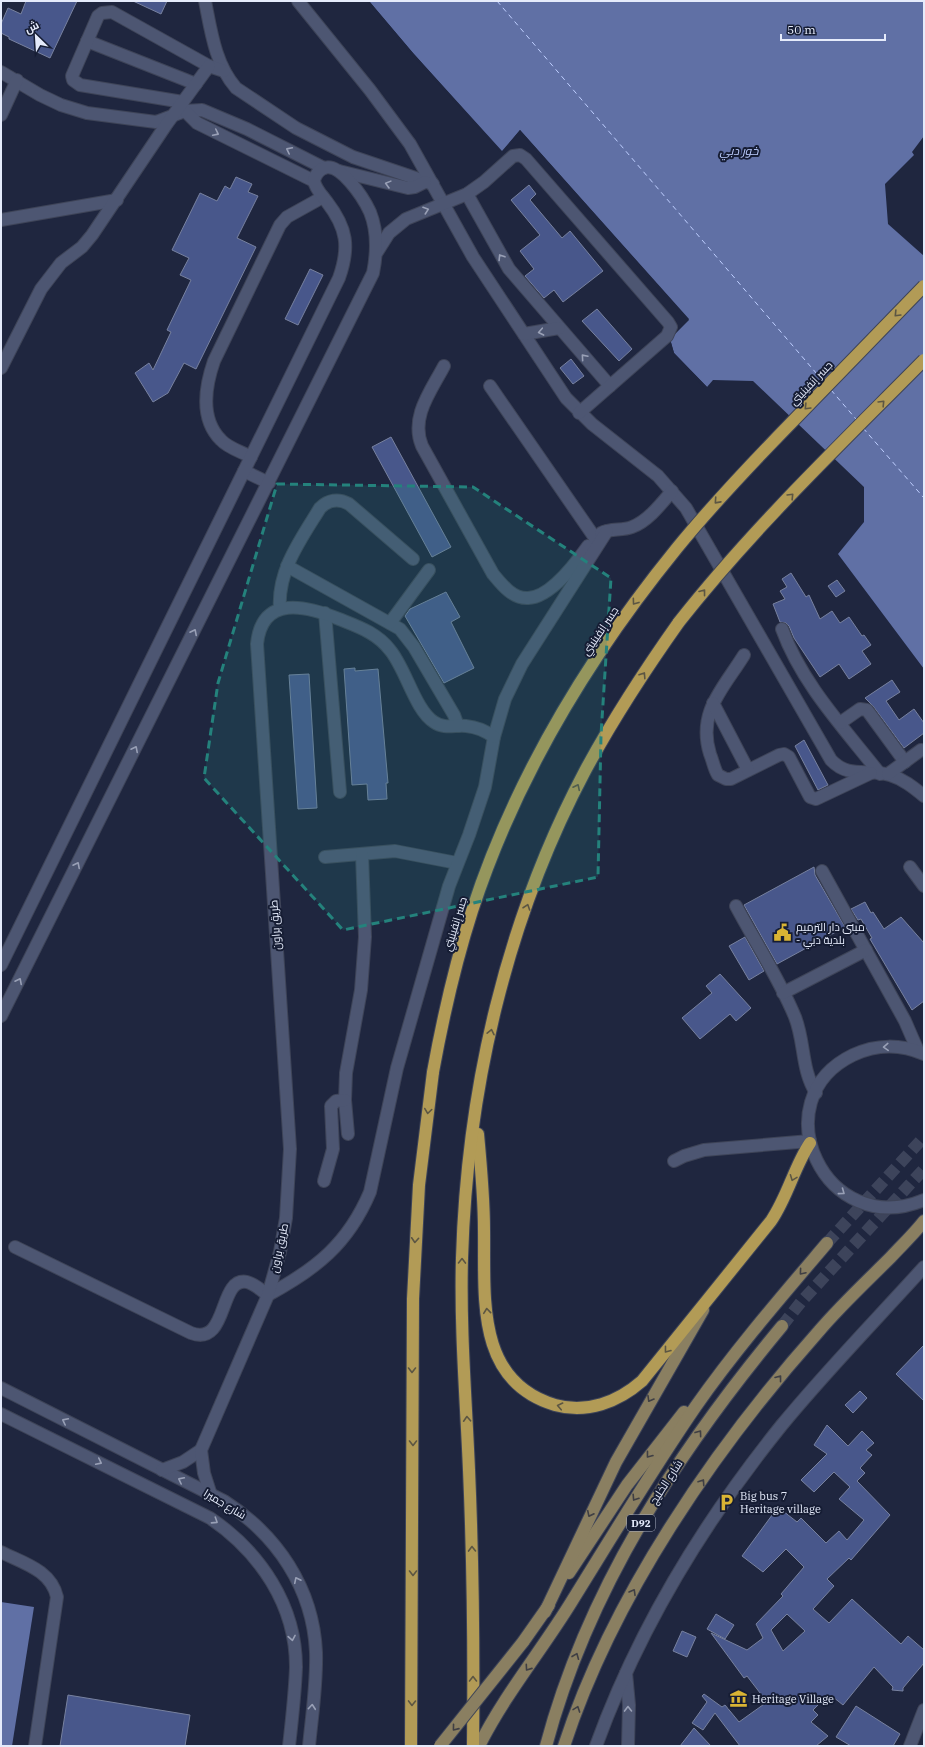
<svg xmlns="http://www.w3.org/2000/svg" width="925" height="1747" font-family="'IBM Plex Serif',Cairo,serif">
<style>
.water{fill:#6070a5}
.pier{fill:#1f263f}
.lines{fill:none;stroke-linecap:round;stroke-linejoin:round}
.ferry{stroke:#beceff;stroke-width:1;stroke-dasharray:5 4;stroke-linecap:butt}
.building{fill:#48578b;stroke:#77819f;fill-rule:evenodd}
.major-tunnel{stroke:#3d445b;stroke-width:12;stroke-dasharray:12 6;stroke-linecap:butt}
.minor-casing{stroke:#3e4458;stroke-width:14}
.major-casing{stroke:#3e4458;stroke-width:14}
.highway-casing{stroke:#3e4458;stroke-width:14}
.minor{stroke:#4d5672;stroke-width:12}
.major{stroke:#8a7f61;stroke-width:12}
.highway{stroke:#b29b56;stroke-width:12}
.major-bridge-casing{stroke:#3e4458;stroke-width:14;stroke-linecap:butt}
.highway-bridge-casing{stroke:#3e4458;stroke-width:14;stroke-linecap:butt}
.major-bridge{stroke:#8a7f61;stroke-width:12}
.highway-bridge{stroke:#b29b56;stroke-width:12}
.oneway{stroke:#99a0b6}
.oneway2{stroke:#5c5643}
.oneway3{stroke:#3f3f44}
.marked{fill:#24827c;fill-opacity:0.2;stroke:#24827c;stroke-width:3;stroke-dasharray:8 5;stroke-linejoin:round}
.labels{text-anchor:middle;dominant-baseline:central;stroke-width:4;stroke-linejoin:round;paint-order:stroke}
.shield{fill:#161d34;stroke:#a7adbf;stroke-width:1}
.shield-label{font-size:10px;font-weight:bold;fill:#e5ebfb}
.street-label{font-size:11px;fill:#e5ebfb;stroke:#161d34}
.poi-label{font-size:11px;fill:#e5ebfb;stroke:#161d34;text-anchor:start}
.water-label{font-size:12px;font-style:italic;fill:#beceff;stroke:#161d34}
</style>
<rect width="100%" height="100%" fill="#1f263f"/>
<g class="water">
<polygon points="369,1 924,1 924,136 912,152 914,155 885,184 888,224 924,256 924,669 838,554 864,522 864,487 753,381 713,380 707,387 674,353 670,339 689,319 520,130 502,152 413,53"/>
<polygon points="1,1602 34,1607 12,1746 1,1746"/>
</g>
<polygon class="pier" points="367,1 369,1 413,53 502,151 520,130 689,320 670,339 674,353 707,387 705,389 673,354 668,339 686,320 520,133 503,153 501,153 411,54"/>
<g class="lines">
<g class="ferry">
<polyline points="497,1 823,381"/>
<polyline points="831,390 856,419"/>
<polyline points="863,428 924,498"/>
</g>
</g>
<g class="building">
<polygon points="26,1 77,1 50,58 9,39 9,37 1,33 1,24 8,8 21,14"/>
<polygon points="133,1 167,1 161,14"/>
<polygon points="236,177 252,184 248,192 258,196 237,238 256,247 196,369 184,363 168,393 153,402 135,373 149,363 153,370 171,332 167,330 191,280 180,275 189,258 172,250 200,193 217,201 225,186 230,189"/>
<polygon points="529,185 536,194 530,200 562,238 570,231 603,271 563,302 554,290 544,298 525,276 534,269 520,251 540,235 511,200"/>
<polygon points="310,269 323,275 298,325 285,319"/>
<polygon points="597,309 632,349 619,361 582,321"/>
<polygon points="571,359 584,376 573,384 560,368"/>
<polygon points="391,437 451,547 432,557 372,447"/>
<polygon points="791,573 806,597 809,595 820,619 832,611 840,623 849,617 862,636 864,635 871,645 862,651 871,664 849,679 839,664 820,677 794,638 789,626 786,623 780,622 773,604 785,599 780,591 787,587 782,579"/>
<polygon points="837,580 845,591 836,597 828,586"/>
<polygon points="446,592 460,617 451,622 474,668 444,683 405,616 410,609"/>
<polygon points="355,668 355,671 378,669 388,783 386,783 387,799 368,800 367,784 352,785 344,669"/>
<polygon points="309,674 317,808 298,809 289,675"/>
<polygon points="892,680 900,692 886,701 899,720 914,709 924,723 924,733 904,748 873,706 865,698"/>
<polygon points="804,740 828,785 818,790 795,746"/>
<polygon points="814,867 815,875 845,927 777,964 744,905"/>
<polygon points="865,902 871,913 873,912 884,929 901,917 924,943 924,1001 912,1010 870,939 872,938 861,919 858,920 851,909"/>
<polygon points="745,937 764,971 749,980 729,946"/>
<polygon points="720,974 751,1008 736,1021 730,1014 700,1039 682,1018 712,993 706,986"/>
<polygon points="924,1345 924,1401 896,1374"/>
<polygon points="860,1391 867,1398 853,1413 845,1405"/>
<path d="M827,1425L848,1446L862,1431L874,1443L866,1450L872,1455L860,1468L865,1473L857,1481L890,1515L851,1560L849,1558L827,1579L834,1586L813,1609L829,1623L852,1599L901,1644L908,1636L924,1650V1663L903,1688V1691L892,1690L893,1687L874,1667L843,1705L833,1697L831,1699L827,1696L813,1710L818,1715L811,1722L828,1736L816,1746H740L715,1713L703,1730L692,1723L707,1702L702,1696L704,1694L722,1707L725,1705L739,1722L767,1702L747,1676L744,1678L711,1633L747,1650L763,1638L756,1624L783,1596L781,1594L804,1567L786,1549L763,1572L742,1556L778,1507L797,1522L801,1518L826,1543L839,1531L847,1540L864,1520L839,1499L850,1487L834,1472L814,1492L801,1480L827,1454L814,1445ZM787,1614L805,1631L783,1651L771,1630Z"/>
<polygon points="716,1614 734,1625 725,1639 707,1629"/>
<polygon points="682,1631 696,1637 687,1657 673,1651"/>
<polygon points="68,1695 190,1715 185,1746 60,1746"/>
<polygon points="856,1706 900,1734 893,1746 851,1746 836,1737"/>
<polygon points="694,1728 711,1746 680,1746"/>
</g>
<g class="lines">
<g class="major-tunnel">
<polyline points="827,1243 924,1137"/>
<polyline points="782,1326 801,1302 924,1169"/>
</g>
<defs>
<g id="minor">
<path d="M205,1C211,31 215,64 236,88L296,128L353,157L433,184"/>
<path d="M298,1L370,90L410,144L473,257L566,398L592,424L658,476L686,508L831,760C849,779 867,768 890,775C903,779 913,787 924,796"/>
<polyline points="87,41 196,84"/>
<polyline points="1,72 40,95 61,105 87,113 156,122 185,111 202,110 247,129 324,168"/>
<polyline points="183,102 80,85 73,80 72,76 98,16 102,13 112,12 209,66 224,71"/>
<polyline points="185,111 197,123 314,181"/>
<polyline points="1,115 17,80"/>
<polyline points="339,171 408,188 415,187 425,182"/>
<polyline points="467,194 509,269 610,386"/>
<polyline points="1,220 117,200"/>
<polyline points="377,252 389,233 406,219 467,194 484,182 513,156 520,155 526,159 668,322 671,327 667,336 579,413"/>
<polyline points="524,334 559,328"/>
<path d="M444,366C431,391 410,417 422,446L493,574C502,585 513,599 528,598C551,597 576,563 588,546"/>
<polyline points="1,368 41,289 61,263 82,247 92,235 166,125 209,66"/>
<polyline points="490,386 595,538"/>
<path d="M251,457C242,452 228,448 221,440C200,419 205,387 214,361L280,225L287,217L323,197"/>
<polyline points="244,471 269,483"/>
<path d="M601,533C611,528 622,531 632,527C648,521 661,504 672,491"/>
<polyline points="287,566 400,629 414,647 454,715 458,726"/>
<path d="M280,609C277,571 301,539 320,508C328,500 338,498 349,504L413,559"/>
<polyline points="325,613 340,792"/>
<polyline points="390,623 429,570"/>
<path d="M782,629C802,684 844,728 880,774"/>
<path d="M744,655C723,689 697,712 710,754C713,761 714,769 718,775L726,779H731L779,755L784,754L789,757L810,797L816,799L871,773"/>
<polyline points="713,703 748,770"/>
<polyline points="840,723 860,709 867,710 905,762"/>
<polyline points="888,774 921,750"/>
<polyline points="325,857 395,851 457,863"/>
<polyline points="910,867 924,886"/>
<polyline points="822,871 905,1021 918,1051"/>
<path d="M736,906C755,942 779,978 795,1017C805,1042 801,1069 816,1093"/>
<path d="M1,965L339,278C350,247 347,228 327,202C322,195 316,190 314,181C315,176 317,172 322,169C339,159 364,199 370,212C378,232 377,253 373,273L1,1016"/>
<polyline points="783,993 866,950"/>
<path d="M924,1054C901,1044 876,1044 853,1055C760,1100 825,1241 924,1200"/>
<polyline points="348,1134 345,1100 346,1073 361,990 365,937 362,854"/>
<polyline points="674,1161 684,1156 704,1150 810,1141"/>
<polyline points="324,1181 333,1149 331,1106 336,1101 345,1100"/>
<path d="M15,1247L191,1333C229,1347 218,1276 247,1282C255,1284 262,1291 268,1295C316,1269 348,1244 370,1192L397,1068L449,886L469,835L485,787L494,737L505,699L522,664L607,531"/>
<path d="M1,1388L224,1501C277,1535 313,1588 316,1652C317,1683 312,1715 309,1746"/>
<path d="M1,1414L210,1518C260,1552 296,1605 296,1667C295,1694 292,1720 289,1746"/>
<polyline points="162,1470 183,1462 201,1450"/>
<path d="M211,1495L204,1473L201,1450L268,1295L280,1252L286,1218L290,1149L257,644C262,594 307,606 339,619C359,627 377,633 390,650C406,669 415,710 434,722C444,729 454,725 466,726C476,727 486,731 494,737"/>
<path d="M1,1552C23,1563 51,1570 57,1597L35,1746"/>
<polyline points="626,1673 629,1705 628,1746"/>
<path d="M596,1746C638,1630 703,1523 781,1426C826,1371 876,1320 924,1267"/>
<polyline points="910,1746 924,1710"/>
</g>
<g id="major">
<polyline points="569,1573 627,1485 684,1412"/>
<polyline points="545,1612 616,1462 703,1310"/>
<polyline points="523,1642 549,1605"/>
<path d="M479,1746C505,1694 542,1650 572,1601C613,1535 652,1470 696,1406C736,1349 782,1296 827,1243"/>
<path d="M546,1746C588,1588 679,1450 782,1326"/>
<path d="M564,1746C613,1596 715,1448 819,1331C841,1305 867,1281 891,1257C902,1245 914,1234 924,1221"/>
</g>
<g id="highway">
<path d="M478,1134C481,1166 484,1198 484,1230C485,1297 475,1381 555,1405C587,1414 618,1402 642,1381L771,1221C788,1196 794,1167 810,1143"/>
<polyline points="411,1746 413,1299 419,1185 433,1072"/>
<path d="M473,1746C474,1654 473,1562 469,1470C466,1399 460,1329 462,1258C467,1090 506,920 585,771C613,719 645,670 679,622"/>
</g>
</defs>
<use href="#minor" class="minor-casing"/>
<use href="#major" class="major-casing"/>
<use href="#highway" class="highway-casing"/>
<use href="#minor" class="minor"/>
<use href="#major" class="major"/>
<use href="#highway" class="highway"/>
<defs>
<polyline id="major-bridge" points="440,1746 523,1642"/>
<g id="highway-bridge">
<path d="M679,622C753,528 840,445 924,360"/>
<path d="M433,1072C443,1017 455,964 472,911C515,779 590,655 677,548C713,504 752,463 792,422C836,377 880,331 924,286"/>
</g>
</defs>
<use href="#major-bridge" class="major-bridge-casing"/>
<use href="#highway-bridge" class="highway-bridge-casing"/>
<use href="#major-bridge" class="major-bridge"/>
<use href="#highway-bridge" class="highway-bridge"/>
</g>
<defs><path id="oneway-chevron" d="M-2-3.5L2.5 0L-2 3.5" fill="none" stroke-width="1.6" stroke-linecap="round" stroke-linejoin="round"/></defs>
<g class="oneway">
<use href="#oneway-chevron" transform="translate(216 133) rotate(26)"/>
<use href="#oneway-chevron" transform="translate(289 150) rotate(-153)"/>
<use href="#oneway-chevron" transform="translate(388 184) rotate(-165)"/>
<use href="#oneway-chevron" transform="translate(426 210) rotate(-19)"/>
<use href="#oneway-chevron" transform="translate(501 257) rotate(-122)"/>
<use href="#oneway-chevron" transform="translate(541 332) rotate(169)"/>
<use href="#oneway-chevron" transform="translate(584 357) rotate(-131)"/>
<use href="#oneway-chevron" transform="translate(194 632) rotate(-63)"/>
<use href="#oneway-chevron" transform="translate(135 749) rotate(-63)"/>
<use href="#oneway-chevron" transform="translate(77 865) rotate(-63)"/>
<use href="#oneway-chevron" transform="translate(19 981) rotate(-63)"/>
<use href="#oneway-chevron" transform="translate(886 1047) rotate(177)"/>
<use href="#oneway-chevron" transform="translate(842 1192) rotate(36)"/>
<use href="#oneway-chevron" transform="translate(65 1421) rotate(-153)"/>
<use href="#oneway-chevron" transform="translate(99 1462) rotate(26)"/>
<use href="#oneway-chevron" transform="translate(181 1480) rotate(-153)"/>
<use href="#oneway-chevron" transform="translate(215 1521) rotate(33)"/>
<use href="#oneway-chevron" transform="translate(297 1580) rotate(-116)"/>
<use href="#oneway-chevron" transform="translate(292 1638) rotate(80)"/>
<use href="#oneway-chevron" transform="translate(312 1707) rotate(-85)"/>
<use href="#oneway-chevron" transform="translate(628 1709) rotate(-91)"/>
</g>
<g class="oneway2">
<use href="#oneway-chevron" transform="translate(897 314) rotate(134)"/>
<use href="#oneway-chevron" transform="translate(882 403) rotate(-46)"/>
<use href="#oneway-chevron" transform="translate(807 407) rotate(134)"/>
<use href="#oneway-chevron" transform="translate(791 496) rotate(-46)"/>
<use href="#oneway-chevron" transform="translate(717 501) rotate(132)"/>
<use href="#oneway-chevron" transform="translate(703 592) rotate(-52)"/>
<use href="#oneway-chevron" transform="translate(635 602) rotate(126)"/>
<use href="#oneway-chevron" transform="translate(643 675) rotate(-57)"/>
<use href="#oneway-chevron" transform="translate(577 787) rotate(-64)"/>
<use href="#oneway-chevron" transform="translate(527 907) rotate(-71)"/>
<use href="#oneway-chevron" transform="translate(491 1032) rotate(-78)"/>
<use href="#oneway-chevron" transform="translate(428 1111) rotate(98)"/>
<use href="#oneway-chevron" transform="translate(793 1178) rotate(111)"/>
<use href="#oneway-chevron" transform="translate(415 1240) rotate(94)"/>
<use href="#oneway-chevron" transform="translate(462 1261) rotate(-89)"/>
<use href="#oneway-chevron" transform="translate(487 1311) rotate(-96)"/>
<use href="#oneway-chevron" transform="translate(667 1350) rotate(128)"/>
<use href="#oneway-chevron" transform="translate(412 1370) rotate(90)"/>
<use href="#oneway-chevron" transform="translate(560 1406) rotate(-168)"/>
<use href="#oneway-chevron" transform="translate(467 1419) rotate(-93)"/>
<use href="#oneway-chevron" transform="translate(413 1443) rotate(90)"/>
<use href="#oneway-chevron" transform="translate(472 1549) rotate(-91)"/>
<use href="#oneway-chevron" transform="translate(413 1573) rotate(90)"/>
<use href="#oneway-chevron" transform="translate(473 1679) rotate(-90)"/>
<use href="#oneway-chevron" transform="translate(412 1703) rotate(91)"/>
</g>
<g class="oneway3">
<use href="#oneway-chevron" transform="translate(802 1272) rotate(130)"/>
<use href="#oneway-chevron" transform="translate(779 1378) rotate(-52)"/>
<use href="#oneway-chevron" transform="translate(650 1399) rotate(120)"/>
<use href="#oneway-chevron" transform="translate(699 1433) rotate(-54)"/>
<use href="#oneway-chevron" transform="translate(649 1455) rotate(128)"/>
<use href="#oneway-chevron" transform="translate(702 1482) rotate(-56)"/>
<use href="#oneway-chevron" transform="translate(635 1498) rotate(123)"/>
<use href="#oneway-chevron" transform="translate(590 1514) rotate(116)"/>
<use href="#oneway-chevron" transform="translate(633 1592) rotate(-60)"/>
<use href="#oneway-chevron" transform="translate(576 1656) rotate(-68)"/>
<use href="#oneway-chevron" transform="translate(528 1668) rotate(125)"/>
<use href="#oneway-chevron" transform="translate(577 1709) rotate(-70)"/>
<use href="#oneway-chevron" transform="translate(455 1728) rotate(129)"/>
</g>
<path class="marked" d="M277,484L473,487L611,578L601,735L598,877L343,930L204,778L218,683Z"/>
<defs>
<symbol id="civic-bare" viewBox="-9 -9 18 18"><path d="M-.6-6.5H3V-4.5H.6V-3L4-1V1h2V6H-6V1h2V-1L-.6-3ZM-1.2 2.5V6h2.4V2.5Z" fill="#d9b434" stroke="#161d34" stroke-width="2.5" paint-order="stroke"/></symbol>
<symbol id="parking-bare" viewBox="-9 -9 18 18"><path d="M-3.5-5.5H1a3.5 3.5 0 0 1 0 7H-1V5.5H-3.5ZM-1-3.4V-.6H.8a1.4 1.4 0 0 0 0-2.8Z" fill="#d9b434" stroke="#161d34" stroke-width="2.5" paint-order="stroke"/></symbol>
<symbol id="museum-bare" viewBox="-9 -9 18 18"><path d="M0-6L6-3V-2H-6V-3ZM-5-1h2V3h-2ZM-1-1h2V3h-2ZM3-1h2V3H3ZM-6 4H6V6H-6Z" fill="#d9b434" stroke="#161d34" stroke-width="2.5" paint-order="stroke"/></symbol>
</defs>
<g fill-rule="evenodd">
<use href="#civic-bare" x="770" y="920" width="25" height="25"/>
<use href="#parking-bare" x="714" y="1490" width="25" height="25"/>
<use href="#museum-bare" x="726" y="1686" width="25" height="25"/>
</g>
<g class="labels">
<rect class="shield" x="627" y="1515" width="28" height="16" rx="3"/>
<g class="shield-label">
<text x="641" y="1523">D92</text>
</g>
<g class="street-label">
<text transform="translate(811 383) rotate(-46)">جسر إنفينيتي</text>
<text transform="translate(600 631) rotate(-56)">جسر إنفينيتي</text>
<text transform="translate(455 924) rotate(-73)">جسر إنفينيتي</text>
<text transform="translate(275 925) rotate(-94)">طريق براون</text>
<text transform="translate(279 1248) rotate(-78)">طريق براون</text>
<text transform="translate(666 1482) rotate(-57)">شارع الخليج</text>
<text transform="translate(225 1504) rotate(31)">شارع جميرا</text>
</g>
<g class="poi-label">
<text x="796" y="927">مبنى دار الترميم<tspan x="796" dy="13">- بلدية دبي</tspan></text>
<text x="740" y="1496">Big bus 7<tspan x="740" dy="13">Heritage village</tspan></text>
<text x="752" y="1699">Heritage Village</text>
</g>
<g class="water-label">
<text x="739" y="150">خور دبي</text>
</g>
</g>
<rect width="925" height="1747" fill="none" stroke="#e5ebfb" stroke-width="4"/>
<g transform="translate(36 36) rotate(335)" stroke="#161d34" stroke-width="3" paint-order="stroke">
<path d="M0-3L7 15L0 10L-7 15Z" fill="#e5ebfb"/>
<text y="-6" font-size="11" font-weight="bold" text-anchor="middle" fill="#e5ebfb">ش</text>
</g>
<path d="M781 34v6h104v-6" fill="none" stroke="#e5ebfb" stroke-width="2"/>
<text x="787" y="34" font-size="12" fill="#e5ebfb" stroke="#161d34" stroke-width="3" paint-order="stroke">50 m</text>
</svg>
